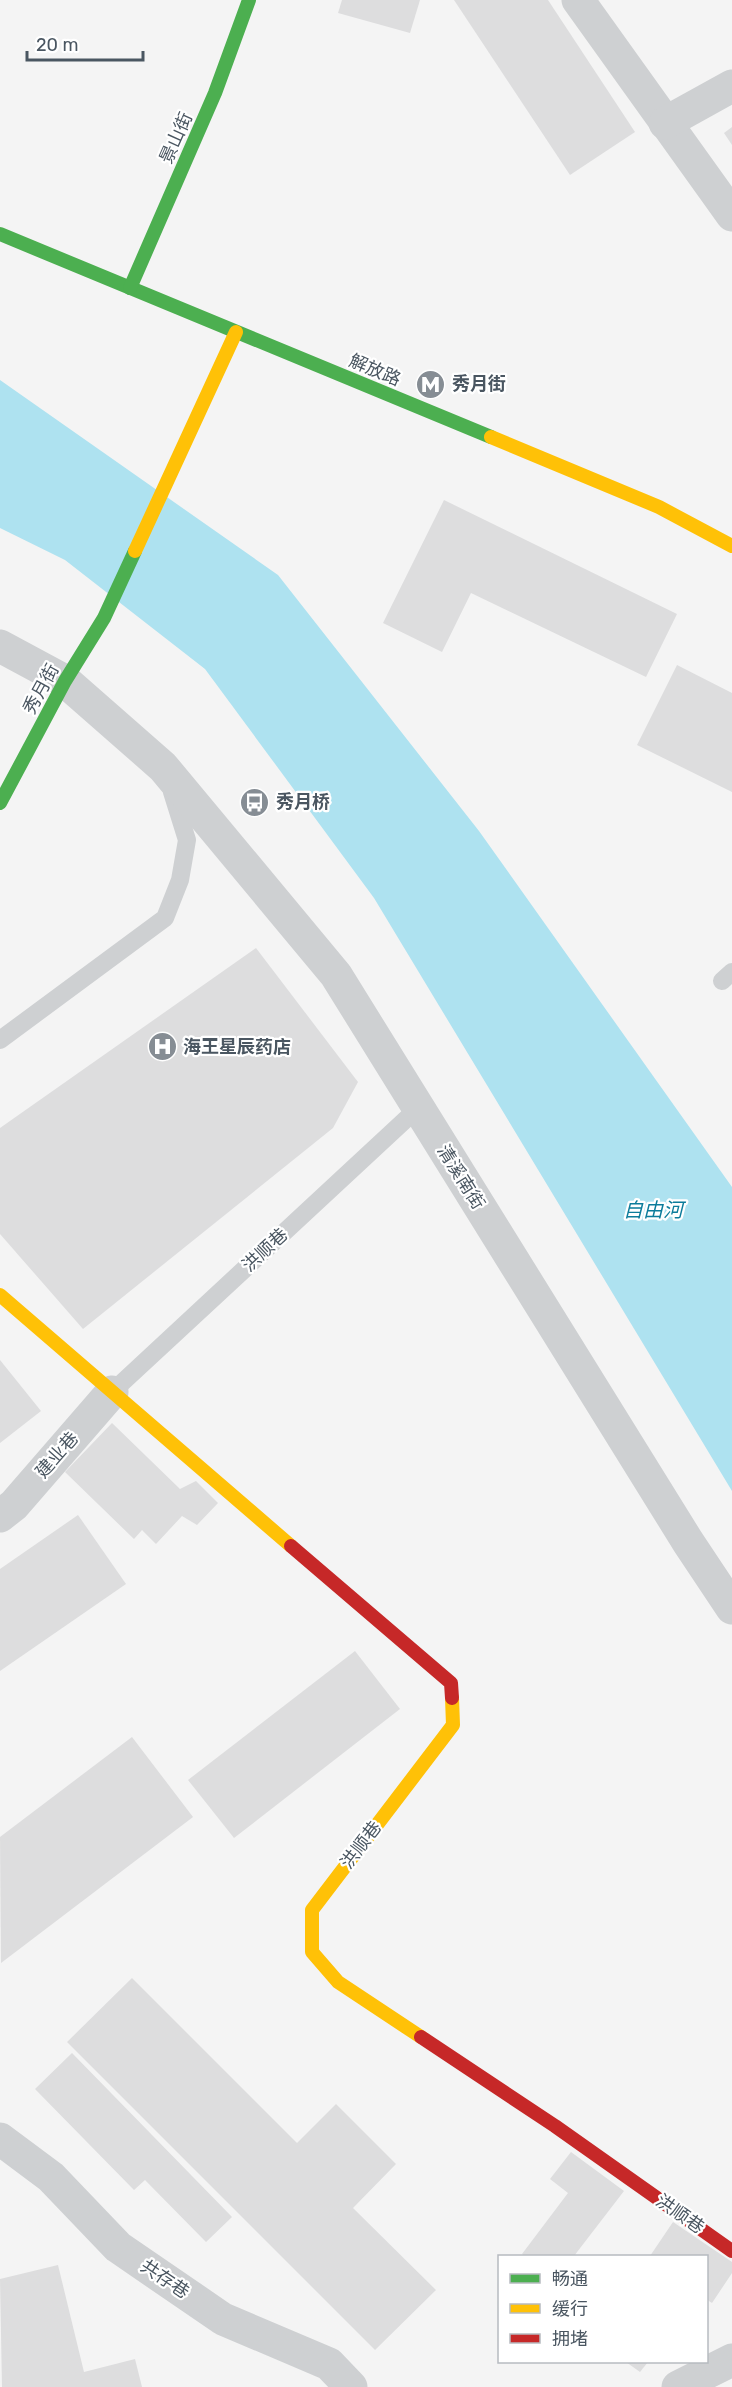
<svg xmlns="http://www.w3.org/2000/svg" width="732" height="2387" font-family="Rubik,'Noto Sans SC',sans-serif">
<style>
.water{fill:#aee2f0}
.building{fill:#ddddde}
.lines{fill:none;stroke-linecap:round;stroke-linejoin:round}
.lane{stroke:#ced0d2;stroke-width:18}
.street{stroke:#ced0d2;stroke-width:33}
.fast{stroke:#4caf50;stroke-width:14}
.slow{stroke:#ffc107;stroke-width:14}
.jam{stroke:#c62828;stroke-width:14}
.labels{text-anchor:middle;dominant-baseline:central;stroke-width:4.5;stroke-linejoin:round;paint-order:stroke}
.street-label{font-size:18px;fill:#4a5661;stroke:#fff}
.poi-label{font-size:18px;font-weight:bold;fill:#4a5661;stroke:#fff;text-anchor:start}
.water-label{font-size:20px;font-style:italic;fill:#0c7c9b;stroke:#fff}
</style>
<rect width="100%" height="100%" fill="#f4f4f4"/>
<polygon class="water" points="0,380 278,575 479,831 732,1187 732,1491 374,898 205,669 65,560 0,528"/>
<g class="building">
<polygon points="342,0 420,0 410,33 338,13"/>
<polygon points="454,0 548,0 635,132 570,175"/>
<polygon points="732,127 732,145 724,133"/>
<polygon points="444,500 677,614 646,677 471,593 442,652 383,623"/>
<polygon points="677,665 732,693 732,792 637,745"/>
<polygon points="256,948 358,1082 333,1128 83,1329 0,1234 0,1128"/>
<polygon points="0,1360 41,1411 0,1443"/>
<polygon points="112,1423 180,1489 196,1481 218,1503 197,1525 182,1516 156,1544 142,1530 134,1539 65,1472"/>
<polygon points="78,1515 126,1584 0,1671 0,1569"/>
<polygon points="355,1651 400,1709 234,1838 188,1780"/>
<polygon points="132,1737 193,1817 1,1963 0,1837"/>
<polygon points="132,1978 297,2143 336,2104 396,2164 353,2208 436,2290 375,2350 67,2042"/>
<polygon points="72,2053 232,2217 206,2242 145,2180 134,2190 35,2089"/>
<polygon points="571,2152 624,2191 574,2256 525,2256 522,2254 568,2193 550,2179"/>
<polygon points="673,2222 732,2262 732,2273 712,2303 706,2299 706,2256 650,2256"/>
<polygon points="58,2265 84,2372 135,2359 142,2387 2,2387 0,2279"/>
<polygon points="626,2362 648,2362 640,2372"/>
</g>
<g class="lines">
<g class="lane">
<polyline points="722,981 732,972"/>
<polyline points="0,1040 165,918 180,880 187,840 172,792"/>
<polyline points="112,1392 418,1108"/>
</g>
<g class="street">
<polyline points="578,0 732,215"/>
<polyline points="665,123 732,86"/>
<polyline points="0,646 65,681 163,767 336,975 688,1542 732,1608"/>
<polyline points="0,1516 14,1505 112,1392"/>
<polyline points="0,2139 51,2177 118,2247 223,2319 329,2364 351,2387"/>
<polyline points="678,2387 732,2360"/>
</g>
<g class="fast">
<polyline points="0,234 491,437"/>
<polyline points="130,288 215,93 249,0"/>
<polyline points="0,803 65,681 104,618 135,551"/>
</g>
<g class="slow">
<polyline points="491,437 659,507 732,546"/>
<polyline points="135,551 236,332"/>
<polyline points="0,1295 291,1546"/>
<polyline points="421,2037 338,1982 312,1952 312,1910 453,1725 452,1698"/>
</g>
<g class="jam">
<polyline points="291,1546 451,1683 452,1698"/>
<polyline points="421,2037 555,2126 732,2251"/>
</g>
</g>
<defs>
<symbol id="metro-disc" viewBox="-11 -11 22 22"><circle r="9.5" fill="#868d94" stroke="#fff"/><path d="M-5.5 5V-5H-3L0 0L3-5H5.5V5H3V-.5L0 4L-3-.5V5Z" fill="#fff"/></symbol>
<symbol id="bus-disc" viewBox="-11 -11 22 22"><circle r="9.5" fill="#868d94" stroke="#fff"/><path d="M-5-6H5V4H4V6H2V4H-2V6H-4V4H-5ZM-3.5-4V0h7V-4ZM-3.5 1.2v1.5H-2V1.2ZM2 1.2v1.5H3.5V1.2Z" fill="#fff"/></symbol>
<symbol id="hospital-disc" viewBox="-11 -11 22 22"><circle r="9.5" fill="#868d94" stroke="#fff"/><path d="M-5-5h3v3.5h4V-5h3V5h-3V1.5h-4V5h-3Z" fill="#fff"/></symbol>
</defs>
<g fill-rule="evenodd">
<use href="#metro-disc" x="414" y="368" width="33" height="33"/>
<use href="#bus-disc" x="238" y="786" width="33" height="33"/>
<use href="#hospital-disc" x="146" y="1030" width="33" height="33"/>
</g>
<g class="labels">
<g class="street-label">
<text transform="translate(176 138) rotate(-66)">景山街</text>
<text transform="translate(375 370) rotate(23)">解放路</text>
<text transform="translate(41 689) rotate(-61)">秀月街</text>
<text transform="translate(461 1177) rotate(58)">清溪南街</text>
<text transform="translate(265 1250) rotate(-43)">洪顺巷</text>
<text transform="translate(57 1455) rotate(-49)">建业巷</text>
<text transform="translate(361 1845) rotate(-53)">洪顺巷</text>
<text transform="translate(680 2214) rotate(35)">洪顺巷</text>
<text transform="translate(165 2279) rotate(34)">共存巷</text>
</g>
<g class="poi-label">
<text x="452" y="384">秀月街</text>
<text x="276" y="802">秀月桥</text>
<text x="183" y="1047">海王星辰药店</text>
</g>
<g class="water-label">
<text x="653" y="1210">自由河</text>
</g>
</g>
<rect x="498" y="2255" width="210" height="108" fill="#ffffff" stroke="#b7bbc0" stroke-width="1.5"/>
<rect x="510" y="2274" width="30" height="9" fill="#4caf50" stroke="#b7bbc0" stroke-width="1.5"/>
<text x="552" y="2285" font-size="18" fill="#4a5661">畅通</text>
<rect x="510" y="2304" width="30" height="9" fill="#ffc107" stroke="#b7bbc0" stroke-width="1.5"/>
<text x="552" y="2315" font-size="18" fill="#4a5661">缓行</text>
<rect x="510" y="2334" width="30" height="9" fill="#c62828" stroke="#b7bbc0" stroke-width="1.5"/>
<text x="552" y="2345" font-size="18" fill="#4a5661">拥堵</text>
<path d="M27 51v9h116v-9" fill="none" stroke="#4a5661" stroke-width="3"/>
<text x="36" y="51" font-size="18" fill="#4a5661" stroke="#ffffff" stroke-width="4.5" paint-order="stroke">20 m</text>
</svg>
